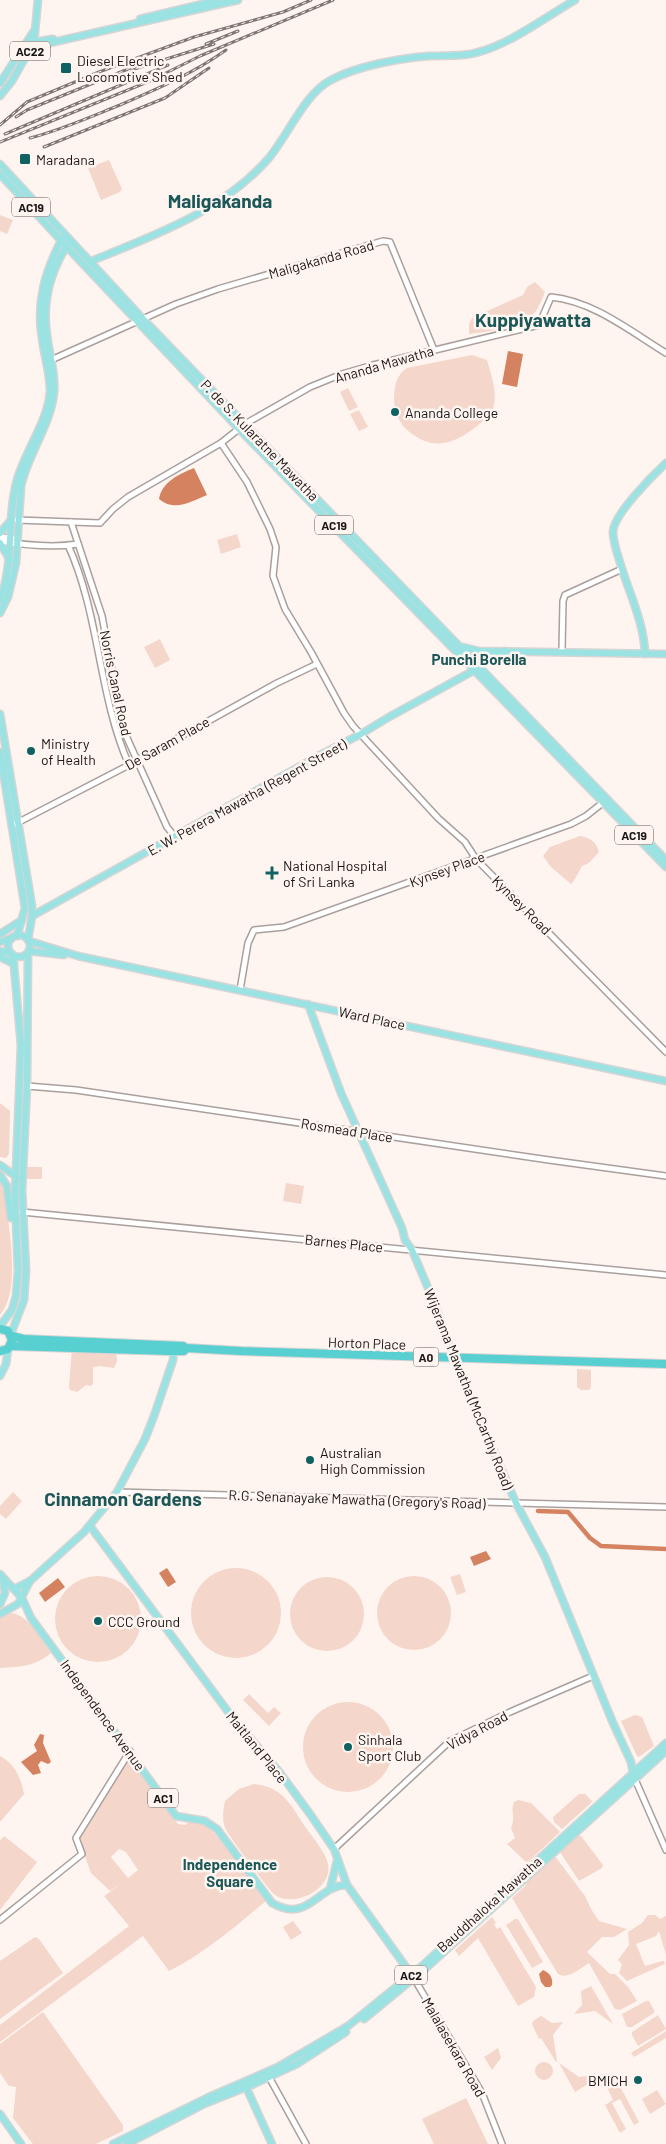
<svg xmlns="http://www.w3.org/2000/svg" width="666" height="2144" font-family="Barlow,sans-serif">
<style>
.green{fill:#f4d6ca;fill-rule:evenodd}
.water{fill:#d4825f}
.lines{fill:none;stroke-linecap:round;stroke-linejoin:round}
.canal{stroke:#d4825f;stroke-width:4.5}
.minor-casing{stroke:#a9a09d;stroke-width:8}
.major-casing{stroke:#d6d5d5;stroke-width:9}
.highway-casing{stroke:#d6d5d5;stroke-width:10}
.minor{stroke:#fff;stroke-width:5}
.major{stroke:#9be2e3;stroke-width:6}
.highway{stroke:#58cfd0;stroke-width:8}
.rail-casing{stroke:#7c7674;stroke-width:3}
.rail{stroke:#fef5f1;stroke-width:1;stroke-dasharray:4;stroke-linecap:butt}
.poi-dot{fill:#106262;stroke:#fef5f1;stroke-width:2}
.labels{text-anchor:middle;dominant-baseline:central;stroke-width:5;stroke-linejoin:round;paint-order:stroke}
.shield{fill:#fef5f1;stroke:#5e5957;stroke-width:1}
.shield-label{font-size:12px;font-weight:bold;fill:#191615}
.poi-label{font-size:14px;fill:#191615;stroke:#fef5f1;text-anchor:start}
.street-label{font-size:14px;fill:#191615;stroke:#fef5f1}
.neighbourhood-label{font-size:15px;font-weight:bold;fill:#1c5758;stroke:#fef5f1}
.district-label{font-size:19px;font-weight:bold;fill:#1c5758;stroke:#fef5f1}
</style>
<rect width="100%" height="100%" fill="#fef5f1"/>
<g class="green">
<polygon points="109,160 122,189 120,192 101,200 88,168"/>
<polygon points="0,215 13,220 7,234 0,231"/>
<path d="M535,282L545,292C541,302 537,313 528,319C518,327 482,333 469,334V324L472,318L523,295L527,287Z"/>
<path d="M472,355L487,360C491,375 497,390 494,405C493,413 483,421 477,426C453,445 431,452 406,429C398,422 394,408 394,398C395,384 396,376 407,368Z"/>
<polygon points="348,388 358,407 349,411 340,392"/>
<polygon points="359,410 368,427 359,431 350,414"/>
<polygon points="237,534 241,547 221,554 217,540"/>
<polygon points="160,639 170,660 155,668 144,647"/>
<path d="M580,836C591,838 596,842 599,852L589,863L582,866L575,879L571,884L551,867L543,856L550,847Z"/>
<polygon points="0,1103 10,1111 9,1154 6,1158 0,1157"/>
<polygon points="27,1167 42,1167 42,1179 26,1179"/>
<path d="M0,1181L4,1188C7,1222 23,1287 0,1315Z"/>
<polygon points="286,1183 304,1186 301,1204 283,1201"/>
<polygon points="72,1348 116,1350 117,1361 114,1368 100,1366 93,1367 93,1384 91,1386 86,1385 77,1392 70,1390 69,1387"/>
<polygon points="577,1369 591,1370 591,1387 589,1390 581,1390 577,1387"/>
<polygon points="13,1492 22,1501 6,1519 0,1514 0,1506"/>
<circle cx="236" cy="1613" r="45"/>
<polygon points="460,1574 466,1592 457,1595 450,1577"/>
<circle cx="98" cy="1619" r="43"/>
<circle cx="414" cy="1613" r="37"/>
<circle cx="327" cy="1614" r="37"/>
<path d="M6,1613C28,1611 39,1637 51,1653C36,1666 20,1667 0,1668V1617Z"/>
<polygon points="249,1694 268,1713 274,1707 281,1713 269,1726 243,1700"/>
<circle cx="348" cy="1747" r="45"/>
<polygon points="635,1715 642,1717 654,1746 639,1757 637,1756 621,1721"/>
<path d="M128,1755L178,1824L185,1825L190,1821L206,1823L267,1900C236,1926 205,1953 169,1971L143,1936L0,2042V2025L129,1926L104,1896L124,1882L110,1891L91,1873L76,1831ZM119,1849L126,1852L138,1870L128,1878L111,1857Z"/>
<path d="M0,1756C15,1764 21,1778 24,1794L0,1822Z"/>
<path d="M254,1784C282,1787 290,1803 304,1825C310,1834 327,1854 328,1864C333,1889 294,1908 275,1895C270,1892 226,1832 225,1828C222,1819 223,1810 225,1801L239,1789Z"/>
<polygon points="579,1794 585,1794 592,1801 590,1804 562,1829 554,1822 553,1817"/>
<path d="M518,1800L531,1803L560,1832L527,1863L507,1844L515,1838L511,1828C516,1817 510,1811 514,1802Z"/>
<polygon points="577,1835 581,1836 603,1865 602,1868 579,1881 560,1852"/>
<polygon points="4,1836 37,1862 0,1910 0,1841"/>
<path d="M554,1855L585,1896L591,1909L599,1921L627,1929L614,1937H602L587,1952L610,1974H615L628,1987L637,2001L620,2010L615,2009L589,1963C580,1968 569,1980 558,1974L512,1898L526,1885L525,1880Z"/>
<polygon points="648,1915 655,1915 660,1919 666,1916 666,1955 659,1931 656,1936 636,1944 645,1966 662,1961 664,1961 665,1964 627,1981 619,1973 622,1964 618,1960 629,1945 628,1932 642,1923"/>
<polygon points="492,1917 496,1923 494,1924 497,1929 500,1927 536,1987 534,1997 518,2006 478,1938 459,1956 455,1950"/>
<polygon points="515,1919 518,1919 543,1962 532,1968 506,1925"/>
<polygon points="293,1921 302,1933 291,1940 283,1927"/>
<polygon points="35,1937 39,1939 63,1973 0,2019 0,1961"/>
<polygon points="591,1986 613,2024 595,2011 574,2014 582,2005 581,1991"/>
<polygon points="646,2001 649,2001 654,2010 654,2013 632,2027 627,2027 622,2014"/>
<polygon points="43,2012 123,2125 123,2131 96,2144 33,2144 13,2118 16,2087 9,2086 0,2073 0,2044"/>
<polygon points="658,2015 666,2029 638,2046 632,2035 632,2032"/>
<polygon points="541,2016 552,2023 563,2022 553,2035 557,2061 556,2062 541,2038 539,2039 532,2024 533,2021"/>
<polygon points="666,2031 666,2038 634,2057 631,2053"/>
<polygon points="498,2048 501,2058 492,2070 484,2057"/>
<circle cx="544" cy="2071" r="9"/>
<polygon points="559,2063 579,2077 604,2074 575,2092"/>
<polygon points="614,2075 639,2122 634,2125 620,2099 612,2103 626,2129 620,2133 605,2105 613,2100 606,2085 599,2089 596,2085"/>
<polygon points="657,2090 666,2104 650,2114 642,2099"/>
<polygon points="466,2098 488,2144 434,2144 422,2119"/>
</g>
<g class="water">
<polygon points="508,351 523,354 517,387 502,384"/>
<path d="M194,468L207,495C190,502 175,512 159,499C162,482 179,474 194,468Z"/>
<polygon points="486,1551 491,1559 474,1566 470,1557"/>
<polygon points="167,1568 176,1582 168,1587 159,1573"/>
<polygon points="58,1578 65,1587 45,1602 39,1593"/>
<polygon points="40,1734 44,1735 43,1743 51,1762 48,1764 41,1761 38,1765 41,1773 33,1775 21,1762 37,1751 34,1745"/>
<path d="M543,1970C550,1973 553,1978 552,1985L550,1987H545L541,1982L539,1974Z"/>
</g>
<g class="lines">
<polyline class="canal" points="538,1511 568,1512 590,1538 601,1546 666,1549"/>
<defs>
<g id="minor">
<polyline points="51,360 176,304 218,289 383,241 390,242 434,350"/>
<polyline points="221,443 247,482 270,529 276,547 273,576 285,609 311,652 344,713 353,726 438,818 465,842 476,859 666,1052"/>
<path d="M17,520L100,523L113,509L128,497L221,443L245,424L310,387L342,374L373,365L539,325L551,297C593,301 630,331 666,353"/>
<polyline points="71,522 102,616 123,729 167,827 175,837"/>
<polyline points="0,537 12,538"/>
<path d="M0,541C24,545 53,548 78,544"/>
<path d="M68,545C100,615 98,695 129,765"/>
<polyline points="562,650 563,601 565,595 622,569"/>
<polyline points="15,824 129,765 277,683 317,664"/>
<polyline points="240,990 248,943 254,930 284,927 571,824 586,816 605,801"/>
<polyline points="27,1086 76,1090 549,1160 666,1176"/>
<polyline points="22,1212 666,1275"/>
<polyline points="117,1492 666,1507"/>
<polyline points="634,1777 666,1850"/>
<polyline points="334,1849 450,1741 510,1712 593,1676"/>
<polyline points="0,1920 82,1854 76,1838 130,1751"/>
<polyline points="412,1975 482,2093 502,2144"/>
<polyline points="269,2077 306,2144"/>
</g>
<g id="major">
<polyline points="140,19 219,0"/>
<polyline points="34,42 53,39"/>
<polyline points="32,47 238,0"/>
<polyline points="0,83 34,31"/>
<polyline points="0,96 12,81 34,42 38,0"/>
<polyline points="0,164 144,320 666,860"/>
<polyline points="0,174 66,246 239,429 666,867"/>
<path d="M89,262C152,236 222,212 268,159C287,137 305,93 331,80C357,66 400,58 430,56C444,55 461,57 475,53C509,45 544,18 575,0"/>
<polyline points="0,533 12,519"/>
<polyline points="0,543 10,560"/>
<path d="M0,600C15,560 6,520 17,480C25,451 49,419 50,391C50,373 44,355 42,338C36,302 45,271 62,239"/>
<path d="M0,613L8,597L16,563L21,486C28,454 51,425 54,392C56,373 49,354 47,335C42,302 50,272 68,244"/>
<polyline points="463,647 479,651 666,654"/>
<path d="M645,654C644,624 631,597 622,569C619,558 613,544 613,532C613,515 653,475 666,463"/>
<polyline points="0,714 32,906 32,916 28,940"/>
<polyline points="0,752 25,908 17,936"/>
<polyline points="32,916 322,754 361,734 389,717 473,671 489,657 504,651"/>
<polyline points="0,934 22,920"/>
<circle cx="19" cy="946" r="11"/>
<polyline points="29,941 78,956 666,1081"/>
<polyline points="0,942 12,938"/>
<polyline points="0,951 12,954"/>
<polyline points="29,951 64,955"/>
<polyline points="0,957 14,964"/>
<polyline points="308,1004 341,1093 402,1228 405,1240 412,1250 434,1302 454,1359 516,1503 545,1557 613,1723 631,1762 633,1773"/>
<polyline points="0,1165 17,1177"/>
<polyline points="0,1175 7,1186 11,1218"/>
<polyline points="0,1326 12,1310 16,1296 18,1271 15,1194 21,1045 13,955"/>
<polyline points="11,1334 24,1300 26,1271 22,1190 27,1086 28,953"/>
<polyline points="0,1376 6,1364 8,1349"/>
<polyline points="90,1526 232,1717 280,1773 310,1814 334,1849 347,1885 411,1974"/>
<path d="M0,1574L22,1598L31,1618L176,1816L205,1821L217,1829L272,1903C309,1924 317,1885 347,1885"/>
<polyline points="14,1589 30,1581 84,1532 117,1492 145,1439 154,1416 173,1360 174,1348"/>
<polyline points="0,1604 5,1593 3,1579"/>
<polyline points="0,1614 18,1604 30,1581"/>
<polyline points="330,1889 337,1861"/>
<polyline points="364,2019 425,1969 666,1751"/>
<polyline points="246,2087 272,2144"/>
<polyline points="0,2114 21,2144"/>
<polyline points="113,2144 209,2097 278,2067 348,2026 422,1966 666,1743"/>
<polyline points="127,2144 204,2104 254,2084 297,2064 346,2032"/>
</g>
<g id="highway">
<polyline points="0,1329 8,1331 12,1340 8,1349 0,1351"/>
<polyline points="12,1336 24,1339 183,1346 186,1348 241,1351 666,1364"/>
<polyline points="11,1346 169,1351 184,1351 186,1348"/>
</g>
</defs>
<use href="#minor" class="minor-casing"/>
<use href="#major" class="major-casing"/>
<use href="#highway" class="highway-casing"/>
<use href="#minor" class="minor"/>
<use href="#major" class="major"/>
<use href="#highway" class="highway"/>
<defs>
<g id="rail">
<polyline points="206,44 238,31"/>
<polyline points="128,71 214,44"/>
<polyline points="16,117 27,110 133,67"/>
<polyline points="0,125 27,102 99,72 194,37 283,12 311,0"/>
<polyline points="5,134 168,65"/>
<path d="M30,138C61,130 90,117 120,105C157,89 194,73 226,50"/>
<polyline points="0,142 150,81 200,56 333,0"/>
<polyline points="44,147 165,98 209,68"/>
</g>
</defs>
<use href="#rail" class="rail-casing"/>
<use href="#rail" class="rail"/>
</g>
<g class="poi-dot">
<rect x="60" y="62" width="12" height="12" rx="2.5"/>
<rect x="19" y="153" width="12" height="12" rx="2.5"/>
<circle cx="395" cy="412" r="5"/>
<circle cx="31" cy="751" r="5"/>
<path d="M269.5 865.5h5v5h5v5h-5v5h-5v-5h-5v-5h5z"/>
<circle cx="310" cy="1460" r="5"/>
<circle cx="98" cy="1621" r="5"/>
<circle cx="348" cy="1747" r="5"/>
<circle cx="638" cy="2080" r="5"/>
</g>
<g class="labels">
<g class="shield">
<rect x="10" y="41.5" width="40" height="19" rx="4"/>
<rect x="12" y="197.5" width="38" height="19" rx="4"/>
<rect x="315" y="515.5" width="38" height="19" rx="4"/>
<rect x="615" y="825.5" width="38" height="19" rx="4"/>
<rect x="413.5" y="1347.5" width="25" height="19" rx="4"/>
<rect x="148" y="1788.5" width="30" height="19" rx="4"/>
<rect x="395" y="1965.5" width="32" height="19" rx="4"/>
</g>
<g class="shield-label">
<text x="30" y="51">AC22</text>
<text x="31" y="207">AC19</text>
<text x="334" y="525">AC19</text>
<text x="634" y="835">AC19</text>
<text x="426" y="1357">A0</text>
<text x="163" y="1798">AC1</text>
<text x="411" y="1975">AC2</text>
</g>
<g class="poi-label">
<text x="77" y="60">Diesel Electric<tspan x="77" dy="16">Locomotive Shed</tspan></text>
<text x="36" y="159">Maradana</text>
<text x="405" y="412">Ananda College</text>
<text x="41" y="743">Ministry<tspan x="41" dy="16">of Health</tspan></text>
<text x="283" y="865">National Hospital<tspan x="283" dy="16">of Sri Lanka</tspan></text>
<text x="320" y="1452">Australian<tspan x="320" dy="16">High Commission</tspan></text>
<text x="108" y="1621">CCC Ground</text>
<text x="358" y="1739">Sinhala<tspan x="358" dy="16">Sport Club</tspan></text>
<text x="628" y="2080" text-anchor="end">BMICH</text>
</g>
<g class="street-label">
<text transform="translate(321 259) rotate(-16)">Maligakanda Road</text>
<text transform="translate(384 364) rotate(-16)">Ananda Mawatha</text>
<text transform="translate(260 440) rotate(46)">P. de S. Kularatne Mawatha</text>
<text transform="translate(116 683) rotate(78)">Norris Canal Road</text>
<text transform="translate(167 743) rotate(-29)">De Saram Place</text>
<text transform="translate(247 797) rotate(-29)">E. W. Perera Mawatha (Regent Street)</text>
<text transform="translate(447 869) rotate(-20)">Kynsey Place</text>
<text transform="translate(522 905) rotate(45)">Kynsey Road</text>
<text transform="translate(372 1018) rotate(12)">Ward Place</text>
<text transform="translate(347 1130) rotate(9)">Rosmead Place</text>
<text transform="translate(344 1243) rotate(6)">Barnes Place</text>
<text transform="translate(367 1343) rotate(2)">Horton Place</text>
<text transform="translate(469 1389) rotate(68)">Wijerama Mawatha (McCarthy Road)</text>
<text transform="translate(357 1499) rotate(2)">R.G. Senanayake Mawatha (Gregory's Road)</text>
<text transform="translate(103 1715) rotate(54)">Independence Avenue</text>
<text transform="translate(477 1730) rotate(-28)">Vidya Road</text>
<text transform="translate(257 1747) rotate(51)">Maitland Place</text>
<text transform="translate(489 1904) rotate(-42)">Bauddhaloka Mawatha</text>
<text transform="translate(454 2047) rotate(60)">Malalasekara Road</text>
</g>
<g class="neighbourhood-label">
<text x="479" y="659">Punchi Borella</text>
<text x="230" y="1864">Independence<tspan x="230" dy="17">Square</tspan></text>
</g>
<g class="district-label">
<text x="220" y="200">Maligakanda</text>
<text x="533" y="319">Kuppiyawatta</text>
<text x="123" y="1498">Cinnamon Gardens</text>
</g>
</g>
</svg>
